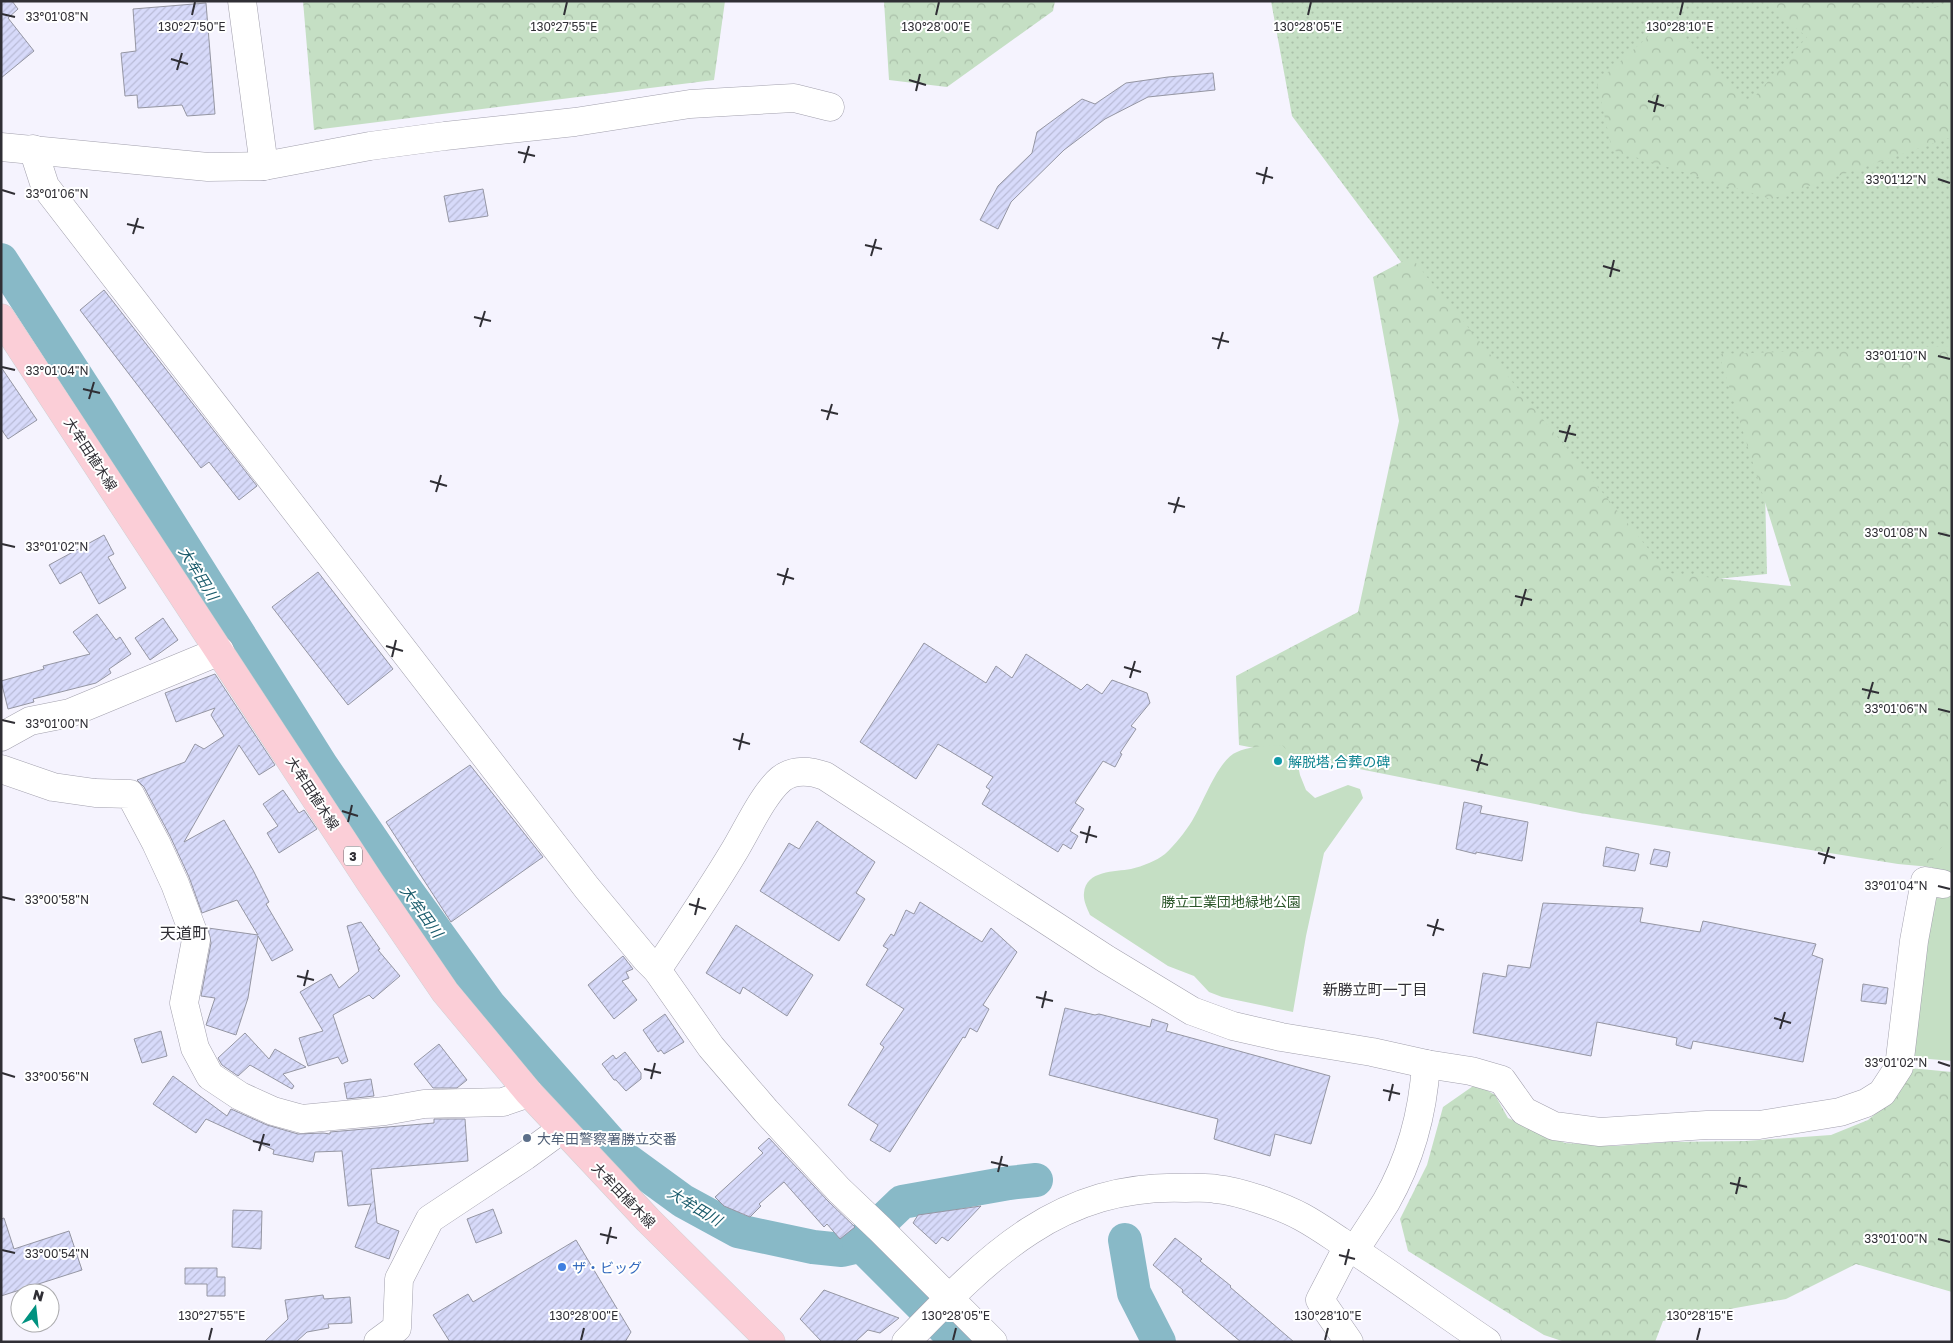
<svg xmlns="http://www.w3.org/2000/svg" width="1953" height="1343" font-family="'Golos Text','Noto Sans JP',sans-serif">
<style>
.grass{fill:url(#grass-dots)}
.forest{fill:url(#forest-crowns)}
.park{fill:#c5dfc4}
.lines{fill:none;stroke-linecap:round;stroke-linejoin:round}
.river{stroke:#88b9c7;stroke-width:34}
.building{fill:url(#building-hatch);stroke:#9596a3}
.minor-casing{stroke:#a2a0ad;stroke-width:29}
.major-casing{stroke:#d1d1d3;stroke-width:29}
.minor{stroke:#fff;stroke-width:28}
.major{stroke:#fbced7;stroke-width:28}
.ticks{fill:none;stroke:#302f35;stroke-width:2}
.culture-dot{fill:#0f9aa8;stroke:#fff;stroke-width:2}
.service-dot{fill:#5c6f8a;stroke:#fff;stroke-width:2}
.shop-dot{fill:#3f7fe0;stroke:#fff;stroke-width:2}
.labels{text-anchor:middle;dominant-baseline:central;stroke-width:4;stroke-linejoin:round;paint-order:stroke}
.shield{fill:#fff;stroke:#6e6d72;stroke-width:1}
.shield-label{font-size:12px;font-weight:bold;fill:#302f35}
.street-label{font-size:14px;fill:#302f35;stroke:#fff}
.culture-label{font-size:14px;fill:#0d838f;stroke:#fff;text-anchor:start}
.park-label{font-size:14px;fill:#2c572b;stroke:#fff}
.service-label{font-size:14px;fill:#4e5e75;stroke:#fff;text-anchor:start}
.shop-label{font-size:14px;fill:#366cbe;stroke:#fff;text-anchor:start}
.water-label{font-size:15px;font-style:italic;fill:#1b5c6c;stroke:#fff}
.neighbourhood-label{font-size:15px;fill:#302f35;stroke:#fff}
.quarter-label{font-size:16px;fill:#302f35;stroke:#fff}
.ticks-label{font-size:12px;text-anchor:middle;fill:#302f35;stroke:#fff;stroke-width:4;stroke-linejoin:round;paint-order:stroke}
</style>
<defs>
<pattern id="grass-dots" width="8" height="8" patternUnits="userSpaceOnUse" patternTransform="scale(1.25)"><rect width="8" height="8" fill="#c5dfc4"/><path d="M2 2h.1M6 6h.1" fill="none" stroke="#aac0a9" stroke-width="1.8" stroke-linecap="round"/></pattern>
<pattern id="forest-crowns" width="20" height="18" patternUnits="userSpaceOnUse" patternTransform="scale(1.25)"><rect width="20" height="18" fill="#c5dfc4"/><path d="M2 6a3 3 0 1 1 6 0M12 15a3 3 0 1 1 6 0" fill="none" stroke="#aac0a9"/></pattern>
<pattern id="building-hatch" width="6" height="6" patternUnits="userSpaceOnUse" patternTransform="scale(1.25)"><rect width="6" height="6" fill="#d7dafa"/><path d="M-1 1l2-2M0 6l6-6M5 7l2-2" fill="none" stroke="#b9bbd7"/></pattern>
</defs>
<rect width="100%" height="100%" fill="#f5f3fe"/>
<polygon class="grass" points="1271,1 1952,1 1952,350 1762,361 1767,574 1643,586 1292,116"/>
<g class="forest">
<polygon points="303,1 725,1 714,80 314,130"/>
<polygon points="884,1 1055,1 1053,11 947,87 889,80"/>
<polygon points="1762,1 1907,1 1919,9 1952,5 1952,137 1771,199 1612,150 1597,82 1668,19 1749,103 1807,37"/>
<polygon points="1411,257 1668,573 1791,586 1719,354 1952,346 1952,869 1898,864 1580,813 1239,745 1236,676 1358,612 1399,421 1373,277"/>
<polygon points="1910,1068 1952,1072 1952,1292 1856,1264 1786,1299 1663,1321 1655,1342 1565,1342 1544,1335 1408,1251 1400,1219 1427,1165 1443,1107 1476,1084 1495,1095 1508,1118 1565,1143 1615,1146 1668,1142 1746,1141 1831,1135 1868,1120 1898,1095"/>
</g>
<g class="park">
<path d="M1282,745L1297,761L1300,775L1306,790L1315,798L1348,785L1360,789L1363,798L1324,853L1306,936L1293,1012L1222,997L1209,992L1194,976L1168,966L1090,915C1087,908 1083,900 1084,893C1086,870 1115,872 1131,869C1143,866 1156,861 1165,854C1175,845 1185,832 1192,821C1203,804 1218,759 1237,752C1251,746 1267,746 1282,745Z"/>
<polygon points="1952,769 1952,795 1946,786 1947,773"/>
<polygon points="1952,837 1952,1061 1907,1057 1933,860 1940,849"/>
</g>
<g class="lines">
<g class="river">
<polyline points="1,260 98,410 321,765 406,890 489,1005 624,1158 683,1201 738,1231 813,1247 842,1250 855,1247 902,1202 1009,1183 1036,1180"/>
<polyline points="1125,1240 1134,1293 1159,1342"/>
<polyline points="859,1243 958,1342"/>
</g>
</g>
<g class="building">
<polygon points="1,1 12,1 18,9 8,18 34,51 1,78"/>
<polygon points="206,3 215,114 187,116 182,105 138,108 137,95 125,96 121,53 136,51 133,9"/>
<polygon points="1213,73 1215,90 1148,97 1105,119 1064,150 1011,202 998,229 980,220 998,186 1032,153 1037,132 1082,99 1095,104 1126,83 1168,77"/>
<polygon points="483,189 488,216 449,222 444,196"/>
<polygon points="104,290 257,486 239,500 209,462 201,468 80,310"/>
<polygon points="1,367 37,420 8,439 1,429"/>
<polygon points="104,535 114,554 108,557 126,588 99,604 81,572 60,584 49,565"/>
<polygon points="318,572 393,669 348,705 272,607"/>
<polygon points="97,614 116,640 120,637 131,654 109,669 111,673 96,683 33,699 34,702 8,709 1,681 44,669 43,666 90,654 73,632"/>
<polygon points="163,618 178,640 150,660 135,638"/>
<polygon points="924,643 986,683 996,666 1012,678 1026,654 1081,690 1087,684 1102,694 1112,680 1147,693 1150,703 1131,726 1136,729 1120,753 1122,754 1115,767 1103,761 1075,803 1084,809 1070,831 1078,836 1071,849 1063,844 1058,852 982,804 990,790 986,787 993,777 938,744 916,779 860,742"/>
<polygon points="215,674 275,765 259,775 239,745 184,842 224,820 253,870 269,902 266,904 293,950 272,961 258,936 248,998 236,1035 206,1025 215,998 201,996 211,943 208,928 258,935 237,900 202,913 189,877 170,836 144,787 137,780 185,762 195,744 204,749 224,736 211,715 215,708 176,722 165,693"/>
<polygon points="470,765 543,857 451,922 386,822"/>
<polygon points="283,790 299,813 304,810 317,829 279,853 267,833 278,826 263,804"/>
<polygon points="1464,802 1482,806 1480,813 1528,822 1522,861 1476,852 1476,854 1456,849"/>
<polygon points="817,821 875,862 856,893 865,899 839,941 760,891 789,843 799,849"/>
<polygon points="1606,847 1639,854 1635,871 1603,866"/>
<polygon points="1654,849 1670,852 1667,867 1650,864"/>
<polygon points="920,902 982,942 991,928 1017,952 983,1005 989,1009 977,1032 970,1028 965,1038 963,1037 890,1152 870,1140 878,1125 848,1105 884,1047 880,1044 904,1009 866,985 888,949 883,946 891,934 894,936 906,910 914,914"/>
<polygon points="1543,903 1643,908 1640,922 1700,932 1703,921 1816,944 1812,955 1823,959 1803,1062 1693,1041 1691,1049 1676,1045 1677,1038 1597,1022 1591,1056 1473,1033 1483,973 1506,977 1508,965 1530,968"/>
<polygon points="361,922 380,949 378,950 400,976 373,999 369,995 333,1015 348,1061 342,1064 338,1057 308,1066 299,1038 323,1031 300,992 331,974 339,988 359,971 347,926"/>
<polygon points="736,925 813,975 787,1016 743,987 740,994 706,973"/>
<polygon points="623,956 633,969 626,972 629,978 622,981 637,1000 614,1019 588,985"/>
<polygon points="1863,984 1888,988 1886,1004 1861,1001"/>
<polygon points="1065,1008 1095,1015 1099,1014 1150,1027 1152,1019 1168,1024 1166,1031 1330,1076 1311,1144 1275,1134 1270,1156 1214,1139 1218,1119 1049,1075"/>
<polygon points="665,1014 684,1042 664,1054 661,1050 658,1052 643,1030"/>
<polygon points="161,1031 167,1056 142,1063 134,1039"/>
<polygon points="245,1033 269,1059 275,1049 306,1067 283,1074 294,1086 292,1089 250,1065 238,1076 222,1065 218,1058"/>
<polygon points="439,1044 467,1080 457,1088 433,1088 414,1064"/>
<polygon points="625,1052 641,1073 641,1079 626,1091 616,1080 614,1080 602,1064 613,1055 616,1059"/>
<polygon points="173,1076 227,1116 231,1109 267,1125 298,1134 323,1133 330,1134 330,1132 434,1123 434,1119 465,1119 468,1161 371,1169 377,1223 399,1231 389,1259 355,1247 371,1204 348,1206 342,1151 315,1152 313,1162 273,1154 274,1150 206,1119 196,1133 153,1104"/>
<polygon points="371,1079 374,1096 347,1099 344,1083"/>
<polygon points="769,1138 828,1201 855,1227 840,1239 827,1224 824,1227 784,1182 759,1204 761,1206 750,1217 724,1206 715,1197 763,1153 758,1148"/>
<polygon points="981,1206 948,1241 942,1237 936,1244 913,1223 918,1215"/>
<polygon points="493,1209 502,1233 476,1243 467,1219"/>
<polygon points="233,1210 262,1211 261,1249 232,1247"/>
<polygon points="4,1218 14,1249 69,1231 82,1270 1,1296 1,1219"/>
<polygon points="1175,1238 1202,1259 1200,1261 1231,1286 1230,1287 1294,1342 1241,1342 1216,1321 1182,1292 1183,1290 1153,1265"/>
<polygon points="576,1240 631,1332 625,1342 450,1342 433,1315 468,1294 473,1302"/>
<polygon points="185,1268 217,1268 217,1277 225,1277 225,1296 207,1296 207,1284 185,1284"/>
<polygon points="824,1290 899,1318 880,1333 868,1330 855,1342 822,1342 800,1319"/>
<polygon points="323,1295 324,1299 350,1297 352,1323 328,1324 329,1328 307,1332 296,1342 264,1342 288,1319 285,1300"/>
</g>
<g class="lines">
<defs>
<g id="minor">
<polyline points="242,1 264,166"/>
<polyline points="1,147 208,167 264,166 370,146 445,136 575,122 690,104 794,98 830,107"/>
<polyline points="33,149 45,186 587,888 646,959 657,970 711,1047 766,1111 839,1190 880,1229 993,1342"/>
<polyline points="1,737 30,721 70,713 220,651"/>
<polyline points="1,769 53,787 95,793 130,794 156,843 175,884 196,940 184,1003 195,1048 210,1076 240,1096 273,1111 302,1119 385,1111 424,1104 503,1102 529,1093"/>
<path d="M657,970C683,931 709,893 733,853C746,832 763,794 781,779C794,769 811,771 825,776L1106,959L1192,1011L1233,1026L1281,1037L1372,1052L1426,1064C1423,1112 1410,1160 1386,1202C1376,1218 1365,1234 1355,1250"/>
<polyline points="1426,1064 1471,1071 1502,1080 1524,1111 1554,1126 1600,1132 1707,1125 1759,1125 1840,1112 1866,1103 1882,1093 1899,1067 1914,941 1925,881 1943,884"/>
<polyline points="1348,1246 1320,1300 1349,1342"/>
<polyline points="378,1342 397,1328 399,1279 430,1219 525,1156 562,1129"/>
<path d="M906,1342C988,1257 1059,1183 1186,1188C1196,1188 1207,1187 1216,1189C1239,1191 1282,1206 1302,1217C1315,1224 1328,1233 1340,1241C1390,1273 1438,1309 1487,1342"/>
</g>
<polyline id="major" points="1,318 370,882 445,992 529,1093 648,1220 771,1342"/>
</defs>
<use href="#minor" class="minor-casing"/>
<use href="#major" class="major-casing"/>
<use href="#minor" class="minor"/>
<use href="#major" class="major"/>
</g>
<path class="ticks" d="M2,14L15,17M192,15L195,2M564,15L567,2M936,15L939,2M1308,15L1311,2M1680,15L1683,2M171,59L188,64M177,70L182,53M909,80L926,85M916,91L920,74M1648,101L1664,106M1654,112L1658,95M518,152L535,156M524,163L529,146M1256,173L1273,178M1938,179L1950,183M1263,184L1267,167M2,190L15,194M127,224L144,228M133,234L138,218M865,245L882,249M871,256L876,239M1603,266L1620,271M1610,277L1614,260M474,317L491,321M480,327L485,311M1212,338L1229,342M1218,349L1223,332M1938,356L1950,359M2,367L15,370M83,389L100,393M89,399L94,382M821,410L838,414M827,420L832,404M1559,431L1576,435M1565,442L1570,425M430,481L447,486M436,492L441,475M1168,503L1185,507M1174,513L1179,497M1938,533L1950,536M2,544L15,547M777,574L794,579M783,585L788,568M1515,596L1532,600M1521,606L1526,589M386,646L403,651M392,657L396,640M1124,667L1141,672M1130,678L1135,661M1862,689L1879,693M1868,699L1873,682M1938,709L1950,712M2,720L15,723M733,739L750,744M739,750L743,733M1471,760L1488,765M1477,771L1482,754M342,811L358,816M348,822L352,805M1080,832L1097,837M1086,843L1090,826M1818,853L1835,858M1824,864L1829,847M1938,886L1950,889M2,897L15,900M689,904L706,909M695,915L699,898M1427,925L1444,930M1433,936L1438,919M297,976L314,980M304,986L308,970M1036,997L1053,1001M1042,1008L1046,991M1774,1018L1791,1023M1780,1029L1785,1012M1938,1062L1950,1066M644,1069L661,1073M2,1073L15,1077M651,1079L655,1063M1383,1090L1400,1094M1389,1101L1393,1084M253,1141L270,1145M259,1151L264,1134M991,1162L1008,1166M998,1172L1002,1156M1730,1183L1747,1187M1736,1194L1740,1177M600,1234L617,1238M1938,1239L1950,1242M607,1244L611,1227M2,1250L15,1253M1339,1255L1355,1259M1345,1265L1349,1249M209,1340L212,1328M581,1340L584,1328M953,1340L956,1328M1325,1340L1328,1328M1697,1340L1700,1328"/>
<circle class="culture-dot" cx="1278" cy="761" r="5"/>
<circle class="service-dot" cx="527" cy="1138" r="5"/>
<circle class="shop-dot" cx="562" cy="1267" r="5"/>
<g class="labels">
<rect class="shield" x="344" y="846.5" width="18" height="19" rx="4"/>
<g class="shield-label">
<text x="353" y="856">3</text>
</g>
<g class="street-label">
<text transform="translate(91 454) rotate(57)">大牟田植木線</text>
<text transform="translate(313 793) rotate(57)">大牟田植木線</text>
<text transform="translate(624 1195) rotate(46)">大牟田植木線</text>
</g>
<g class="culture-label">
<text x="1288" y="761">解脱塔,合葬の碑</text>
</g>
<g class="park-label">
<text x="1231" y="901">勝立工業団地緑地公園</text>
</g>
<g class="service-label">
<text x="537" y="1138">大牟田警察署勝立交番</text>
</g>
<g class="shop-label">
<text x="572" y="1267">ザ・ビッグ</text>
</g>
<g class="water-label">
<text transform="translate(199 573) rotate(58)">大牟田川</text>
<text transform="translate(422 911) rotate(54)">大牟田川</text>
<text transform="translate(695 1206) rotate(31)">大牟田川</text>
</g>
<g class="neighbourhood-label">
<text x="1375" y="989">新勝立町一丁目</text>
</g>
<g class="quarter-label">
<text x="184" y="933">天道町</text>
</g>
</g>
<g class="ticks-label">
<text x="57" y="21">33°01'08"N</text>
<text x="564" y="31">130°27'55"E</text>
<text x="936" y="31">130°28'00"E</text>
<text x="1308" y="31">130°28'05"E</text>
<text x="1680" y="31">130°28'10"E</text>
<text x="192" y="31">130°27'50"E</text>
<text x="1896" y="184">33°01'12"N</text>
<text x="57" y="198">33°01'06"N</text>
<text x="1896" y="360">33°01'10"N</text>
<text x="57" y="375">33°01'04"N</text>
<text x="1896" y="537">33°01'08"N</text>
<text x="57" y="551">33°01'02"N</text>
<text x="1896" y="713">33°01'06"N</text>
<text x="57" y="728">33°01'00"N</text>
<text x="1896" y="890">33°01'04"N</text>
<text x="57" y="904">33°00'58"N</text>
<text x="1896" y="1067">33°01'02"N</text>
<text x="57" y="1081">33°00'56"N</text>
<text x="1896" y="1243">33°01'00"N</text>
<text x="57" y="1258">33°00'54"N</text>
<text x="212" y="1320">130°27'55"E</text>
<text x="584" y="1320">130°28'00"E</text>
<text x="956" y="1320">130°28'05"E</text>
<text x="1328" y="1320">130°28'10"E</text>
<text x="1700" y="1320">130°28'15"E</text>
</g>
<rect width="1953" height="1343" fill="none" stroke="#302f35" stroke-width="5"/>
<g transform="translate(35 1308) rotate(15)"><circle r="24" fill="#ffffff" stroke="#acacae"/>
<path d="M0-4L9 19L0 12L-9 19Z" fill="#009280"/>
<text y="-8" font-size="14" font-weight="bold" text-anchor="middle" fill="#302f35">N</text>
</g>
</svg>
